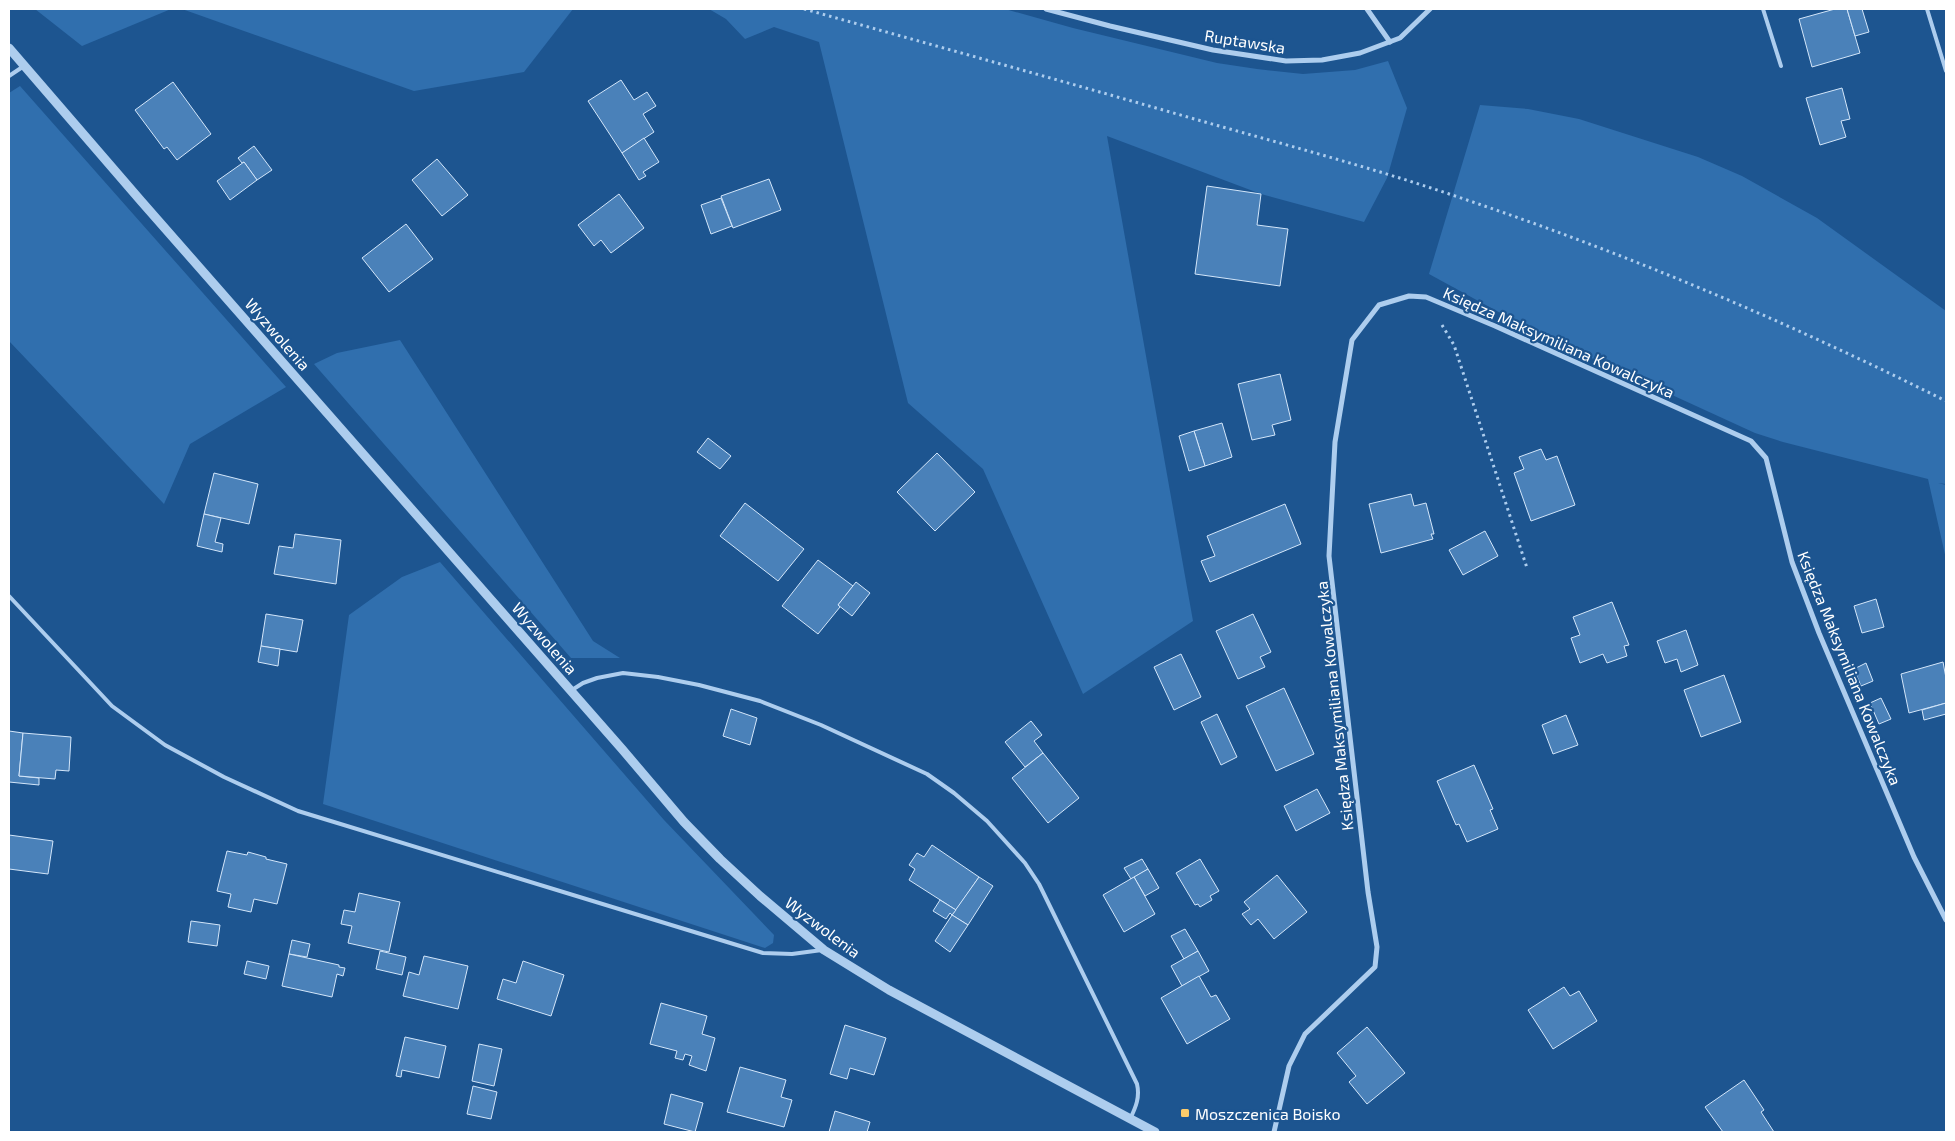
<svg xmlns="http://www.w3.org/2000/svg" width="1955" height="1141" font-family="'Exo 2',sans-serif">
<style>
.green{fill:#306fae}
.building{fill:#4a81b9;stroke:#d3e6fa}
.lines{fill:none;stroke-linecap:round;stroke-linejoin:round}
.path{stroke:#adcdee;stroke-width:3;stroke-dasharray:2.5 4;stroke-linecap:butt}
.service{stroke:#adcdee;stroke-width:4}
.minor{stroke:#adcdee;stroke-width:5}
.tertiary{stroke:#adcdee;stroke-width:9}
.poi-dot{fill:#fdcc6b;stroke:#1d5590;stroke-width:2}
.labels{text-anchor:middle;dominant-baseline:central;stroke-width:4.5;stroke-linejoin:round;paint-order:stroke}
.street-label{font-size:16px;fill:#fff;stroke:#1d5590}
.poi-label{font-size:16px;fill:#fff;stroke:#1d5590;text-anchor:start}
</style>
<rect width="100%" height="100%" fill="#1d5590"/>
<g class="green">
<polygon points="35,9 171,9 82,46"/>
<polygon points="182,9 573,9 524,72 414,91"/>
<polygon points="709,9 1005,9 1073,28 1217,63 1257,69 1303,74 1355,70 1388,61 1407,108 1387,178 1364,222 1261,194 1107,136 1193,621 1083,694 983,469 908,403 819,42 774,27 745,39 726,19"/>
<polygon points="20,86 286,387 190,444 164,504 9,341 9,93"/>
<polygon points="1480,105 1528,109 1579,119 1698,157 1742,176 1817,218 1946,311 1946,484 1938,483 1946,485 1946,559 1928,479 1783,442 1755,433 1539,334 1429,274"/>
<polygon points="400,340 593,641 620,658 571,658 314,364 337,353"/>
<polygon points="440,562 664,820 774,935 773,943 765,948 323,804 349,615 402,577"/>
</g>
<g class="building">
<polygon points="1835,9 1847,9 1860,53 1812,67 1799,19"/>
<polygon points="1847,9 1862,9 1869,32 1855,36"/>
<polygon points="621,80 634,100 647,92 656,106 643,114 654,132 622,153 588,101"/>
<polygon points="173,82 211,134 177,160 167,147 164,149 135,110"/>
<polygon points="1842,88 1850,119 1841,121 1846,137 1820,145 1806,98"/>
<polygon points="644,138 659,162 643,172 646,176 639,180 622,153"/>
<polygon points="254,146 272,170 257,180 244,162 242,163 238,158"/>
<polygon points="437,159 468,195 442,216 412,180"/>
<polygon points="244,162 257,180 230,200 217,181"/>
<polygon points="769,179 781,210 733,228 721,196"/>
<polygon points="1207,186 1261,194 1257,225 1288,229 1280,286 1195,274"/>
<polygon points="619,194 644,228 611,253 601,240 594,246 578,225"/>
<polygon points="721,198 732,226 711,234 701,205"/>
<polygon points="406,224 433,259 389,292 362,258"/>
<polygon points="1280,374 1291,420 1272,425 1275,435 1252,440 1238,384"/>
<polygon points="1222,423 1232,457 1205,466 1194,431"/>
<polygon points="1194,431 1205,466 1189,471 1179,436"/>
<polygon points="708,438 731,456 720,469 697,452"/>
<polygon points="1541,449 1546,460 1557,456 1575,505 1531,521 1514,473 1524,469 1519,457"/>
<polygon points="937,453 975,492 935,531 897,492"/>
<polygon points="214,473 258,484 249,524 204,514"/>
<polygon points="1411,494 1414,506 1426,503 1434,534 1431,534 1433,539 1381,553 1369,504"/>
<polygon points="745,503 804,549 778,581 720,536"/>
<polygon points="1285,504 1301,544 1210,582 1201,561 1215,556 1207,536"/>
<polygon points="204,514 221,518 215,542 223,544 222,552 197,546"/>
<polygon points="1485,531 1498,556 1463,575 1449,550"/>
<polygon points="295,534 341,540 336,584 274,574 279,546 293,548"/>
<polygon points="818,560 853,586 838,605 840,607 818,634 782,606"/>
<polygon points="856,582 870,593 852,616 838,605"/>
<polygon points="1876,599 1884,627 1862,633 1854,606"/>
<polygon points="1612,602 1629,645 1624,646 1627,656 1607,663 1603,654 1580,663 1571,638 1580,635 1573,617"/>
<polygon points="266,614 303,620 297,652 261,646"/>
<polygon points="1253,614 1271,652 1260,657 1265,667 1238,679 1216,631"/>
<polygon points="1686,630 1698,665 1681,672 1677,659 1665,663 1657,641"/>
<polygon points="261,646 280,649 278,666 258,662"/>
<polygon points="1181,654 1201,697 1174,710 1154,667"/>
<polygon points="1943,662 1946,678 1946,703 1909,713 1901,674"/>
<polygon points="1866,663 1873,681 1861,686 1854,669"/>
<polygon points="1724,675 1741,722 1701,737 1684,690"/>
<polygon points="1284,688 1314,754 1276,771 1246,706"/>
<polygon points="1881,698 1891,719 1879,724 1870,703"/>
<polygon points="1946,703 1946,714 1924,720 1922,710"/>
<polygon points="731,709 757,718 750,745 723,736"/>
<polygon points="1217,714 1237,757 1221,765 1201,722"/>
<polygon points="1566,715 1578,745 1553,754 1542,725"/>
<polygon points="1031,721 1042,735 1034,741 1043,753 1025,767 1005,742"/>
<polygon points="9,731 23,733 19,776 39,778 39,785 9,782"/>
<polygon points="23,733 71,737 69,771 56,770 55,779 19,776"/>
<polygon points="1043,753 1079,798 1048,823 1012,778"/>
<polygon points="1474,765 1493,809 1490,810 1498,829 1467,842 1459,824 1456,825 1437,781"/>
<polygon points="1317,789 1330,813 1296,831 1284,806"/>
<polygon points="9,835 53,841 48,874 9,869"/>
<polygon points="932,845 979,877 956,910 909,880 915,869 909,865 917,853 924,857"/>
<polygon points="227,851 247,855 248,852 266,857 266,859 287,864 277,904 254,899 251,912 228,907 231,894 217,891"/>
<polygon points="1142,859 1148,869 1131,879 1124,868"/>
<polygon points="1200,859 1219,891 1210,896 1212,900 1200,907 1198,904 1195,905 1176,873"/>
<polygon points="1148,869 1159,888 1145,896 1134,877"/>
<polygon points="1277,875 1307,912 1274,939 1258,919 1251,925 1242,914 1250,909 1244,902"/>
<polygon points="979,877 993,886 968,925 952,915"/>
<polygon points="1134,877 1155,914 1124,932 1103,895"/>
<polygon points="359,893 400,902 389,952 348,943 352,926 341,924 344,910 355,912"/>
<polygon points="940,900 956,910 952,915 950,913 946,919 933,911"/>
<polygon points="952,915 968,925 950,952 935,941"/>
<polygon points="191,921 220,925 217,946 188,942"/>
<polygon points="1185,929 1198,951 1184,959 1171,936"/>
<polygon points="292,940 310,944 307,957 289,954"/>
<polygon points="380,951 406,957 402,975 376,969"/>
<polygon points="1198,951 1209,971 1182,986 1171,966"/>
<polygon points="289,954 339,965 339,967 345,968 343,976 337,974 332,997 282,986"/>
<polygon points="424,956 468,966 458,1009 403,996 409,972 419,975"/>
<polygon points="247,961 269,966 266,979 244,974"/>
<polygon points="523,961 564,975 551,1016 497,999 503,979 516,983"/>
<polygon points="1199,976 1211,997 1216,995 1230,1019 1187,1044 1161,998"/>
<polygon points="1564,987 1570,996 1579,991 1597,1021 1553,1049 1528,1010"/>
<polygon points="661,1003 707,1016 702,1034 715,1038 706,1071 689,1065 692,1056 685,1054 683,1060 675,1058 677,1051 650,1044"/>
<polygon points="845,1025 886,1038 874,1075 850,1068 847,1079 830,1074"/>
<polygon points="1367,1027 1405,1073 1367,1104 1349,1082 1356,1076 1337,1053"/>
<polygon points="405,1037 446,1046 439,1078 402,1070 401,1077 396,1076"/>
<polygon points="479,1044 502,1049 494,1086 472,1081"/>
<polygon points="740,1067 786,1080 781,1097 792,1100 784,1127 727,1112"/>
<polygon points="1744,1080 1764,1110 1761,1112 1774,1132 1723,1132 1705,1107"/>
<polygon points="473,1086 497,1092 491,1119 467,1114"/>
<polygon points="671,1094 703,1103 695,1132 664,1124"/>
<polygon points="835,1111 870,1122 867,1132 829,1132"/>
</g>
<g class="lines">
<g class="path">
<path d="M804,9C933,45 1062,81 1191,118C1282,144 1374,168 1464,199C1630,255 1790,323 1946,401"/>
<polyline points="1442,325 1454,345 1527,568"/>
</g>
<g class="service">
<polyline points="1763,9 1781,66"/>
<polyline points="1927,9 1946,71"/>
<polyline points="9,76 24,66"/>
<polyline points="9,596 112,706 165,745 224,777 298,811 763,953 792,954 822,950"/>
<path d="M572,690L583,683L597,678L623,673L658,677L699,685L760,701L821,725L927,774L954,793L987,821L1025,863L1039,884L1137,1084C1140,1097 1136,1107 1130,1119"/>
</g>
<g class="minor">
<polyline points="1046,9 1110,26 1213,50 1286,61 1322,60 1360,53 1400,38 1430,9"/>
<polyline points="1367,9 1390,42"/>
<polyline points="1274,1132 1289,1066 1305,1034 1375,967 1377,947 1368,892 1329,556 1335,442 1352,340 1379,305 1409,296 1426,297 1495,326 1751,441 1766,458 1792,562 1819,633 1914,857 1946,920"/>
</g>
<polyline class="tertiary" points="9,48 141,201 622,749 684,822 720,859 760,896 824,950 889,990 1155,1132"/>
</g>
<rect class="poi-dot" x="1180" y="1108" width="10" height="10" rx="2.5"/>
<g class="labels">
<g class="street-label">
<text transform="translate(1245 41) rotate(9)">Ruptawska</text>
<text transform="translate(278 334) rotate(49)">Wyzwolenia</text>
<text transform="translate(1559 342) rotate(24)">Księdza Maksymiliana Kowalczyka</text>
<text transform="translate(545 638) rotate(49)">Wyzwolenia</text>
<text transform="translate(1850 668) rotate(68)">Księdza Maksymiliana Kowalczyka</text>
<text transform="translate(1334 706) rotate(-96)">Księdza Maksymiliana Kowalczyka</text>
<text transform="translate(823 927) rotate(37)">Wyzwolenia</text>
</g>
<g class="poi-label">
<text x="1195" y="1113">Moszczenica Boisko</text>
</g>
</g>
<rect width="1955" height="1141" fill="none" stroke="#ffffff" stroke-width="20"/>
</svg>
